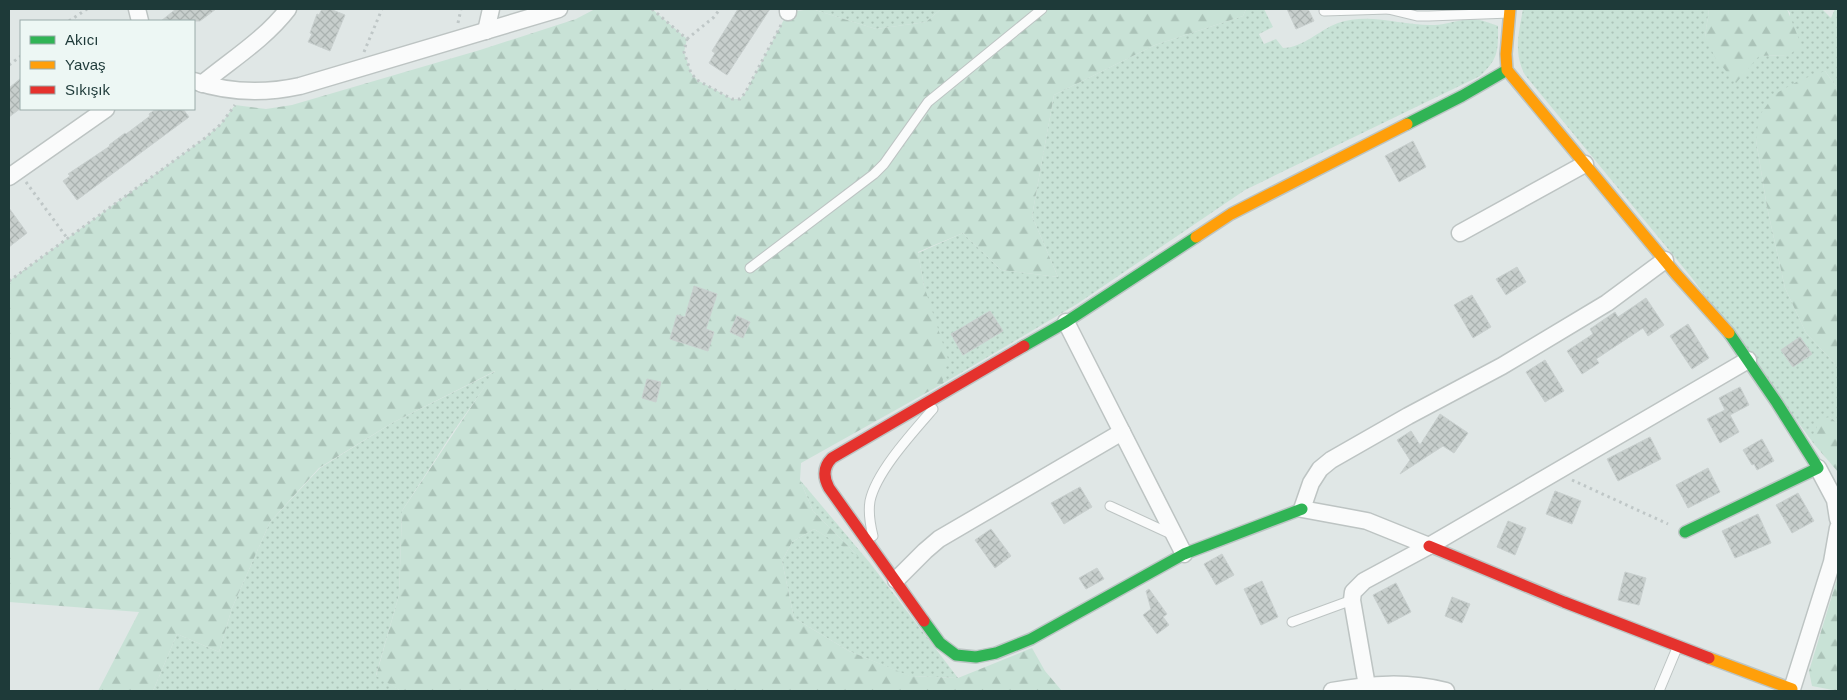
<svg xmlns="http://www.w3.org/2000/svg" width="1847" height="700" font-family="Helvetica,sans-serif">
<style>
.grass{fill:url(#grass-dots)}
.forest{fill:url(#forest-firs)}
.building{fill:url(#building-cross-hatch);stroke:#c9d0cf}
.lines{fill:none;stroke-linecap:round;stroke-linejoin:round}
.lane-casing{stroke:#bdc4c3;stroke-width:11}
.street-casing{stroke:#bdc4c3;stroke-width:19}
.fast-casing{stroke:#bcc5c4;stroke-width:14}
.slow-casing{stroke:#bcc5c4;stroke-width:14}
.jam-casing{stroke:#bcc5c4;stroke-width:14}
.path{stroke:#bfc7c7;stroke-width:3;stroke-dasharray:2.5 4;stroke-linecap:butt}
.lane{stroke:#fafbfb;stroke-width:9}
.street{stroke:#fafbfb;stroke-width:16}
.fast{stroke:#30b455;stroke-width:11}
.slow{stroke:#ff9f0a;stroke-width:11}
.jam{stroke:#e5322d;stroke-width:11}
</style>
<defs>
<pattern id="grass-dots" width="8" height="8" patternUnits="userSpaceOnUse" patternTransform="scale(1.25)"><rect width="8" height="8" fill="#c8e2d6"/><path d="M2 2h.1M6 6h.1" fill="none" stroke="#abc3b8" stroke-width="1.8" stroke-linecap="round"/></pattern>
<pattern id="forest-firs" width="22" height="20" patternUnits="userSpaceOnUse" patternTransform="scale(1.25)"><rect width="22" height="20" fill="#c8e2d6"/><path d="M5 1l3.5 6h-7zM16 11l3.5 6h-7z" fill="#abc3b8"/></pattern>
<pattern id="building-cross-hatch" width="8" height="8" patternUnits="userSpaceOnUse" patternTransform="scale(1.25)"><rect width="8" height="8" fill="#c7cecc"/><path d="M0 0l8 8M0 8l8-8" fill="none" stroke="#aab2b0"/></pattern>
</defs>
<rect width="100%" height="100%" fill="#e0e7e6"/>
<g class="grass">
<polygon points="812,9 941,9 926,22 876,29"/>
<path d="M1246,9H1264L1273,27L1259,34L1264,44L1276,39L1283,48C1303,48 1319,30 1338,23C1370,12 1402,26 1434,25C1447,25 1459,19 1472,19C1480,19 1490,23 1498,26C1498,51 1499,58 1480,76L1245,190L1077,304L942,384L918,253L963,233L1001,270L1058,277L1032,216L1054,95L1155,45L1243,16Z"/>
<path d="M1523,9H1709L1705,37L1759,56L1788,55L1790,13L1787,9H1822L1831,18L1835,9H1838V89L1825,71L1756,140L1767,207L1785,288L1806,333L1838,367V424L1830,417L1814,444L1692,278L1525,75C1513,52 1519,33 1523,9Z"/>
<polygon points="496,371 453,432 402,511 399,595 376,675 401,691 153,691 177,634 219,652 232,608 270,522 320,468 392,423"/>
<polygon points="800,480 870,563 958,678 909,676 849,651 794,618 782,561 792,542 814,529 856,554 813,511"/>
</g>
<g class="forest">
<polygon points="595,9 652,9 687,39 684,52 691,73 697,80 732,99 740,99 745,93 788,12 812,9 876,29 926,22 941,9 1246,9 1243,16 1155,45 1054,95 1032,216 1058,277 1001,270 963,233 918,252 924,286 948,359 942,384 801,463 800,480 813,511 858,556 814,529 792,542 782,561 794,618 849,651 910,676 958,678 1032,648 1045,671 1062,691 401,691 376,676 399,595 402,511 495,371 392,423 319,468 270,522 232,608 219,652 177,634 153,691 98,691 139,612 9,602 9,281 205,138 221,124 235,105 266,109 292,105 480,50 576,19"/>
<polygon points="1709,9 1787,9 1802,47 1788,55 1759,56 1736,83 1716,59 1705,37"/>
<polygon points="1825,71 1838,89 1838,367 1806,333 1785,288 1767,207 1756,140 1759,116 1775,94 1800,80"/>
<polygon points="1830,417 1838,424 1838,472 1814,444 1818,419"/>
<polygon points="1838,576 1838,691 1812,686 1809,671"/>
</g>
<g class="building">
<polygon points="176,9 216,9 200,21 161,21"/>
<polygon points="322,9 330,9 345,15 330,51 308,42 312,34 310,33 317,14 319,15"/>
<polygon points="738,9 770,9 727,75 709,63 715,53 712,51"/>
<polygon points="1287,9 1308,9 1314,21 1296,29"/>
<polygon points="21,78 21,108 9,117 9,88"/>
<polygon points="156,109 183,109 189,117 77,200 63,181 70,176 68,174 110,146 109,145 125,133 126,134 150,116 149,114"/>
<polygon points="1413,141 1426,167 1399,182 1385,156"/>
<polygon points="9,208 27,233 9,247"/>
<polygon points="1517,267 1526,282 1506,295 1496,279"/>
<polygon points="694,286 717,294 706,329 714,332 708,351 670,339 677,315 685,317"/>
<polygon points="1472,295 1491,327 1473,338 1454,305"/>
<polygon points="1646,298 1664,325 1648,336 1643,328 1596,359 1599,363 1582,374 1567,351 1593,334 1590,329 1615,312 1618,317"/>
<polygon points="990,311 1003,331 963,355 951,334"/>
<polygon points="737,316 750,322 743,338 730,332"/>
<polygon points="1688,324 1709,358 1692,369 1670,336"/>
<polygon points="1800,337 1812,354 1793,367 1781,350"/>
<polygon points="1545,360 1564,391 1545,402 1526,372"/>
<polygon points="647,379 661,382 656,402 642,398"/>
<polygon points="1740,387 1749,405 1730,415 1739,432 1720,443 1707,419 1725,410 1719,398"/>
<polygon points="1440,414 1468,433 1454,453 1443,446 1400,474 1410,460 1397,440 1411,431 1420,445"/>
<polygon points="1650,437 1661,459 1618,481 1607,459"/>
<polygon points="1762,439 1774,461 1757,470 1754,464 1752,465 1743,450"/>
<polygon points="1708,468 1720,492 1688,508 1676,485"/>
<polygon points="1080,487 1092,507 1064,524 1051,503"/>
<polygon points="1555,491 1581,501 1572,524 1546,514"/>
<polygon points="1798,493 1814,521 1792,533 1776,505"/>
<polygon points="1758,514 1771,543 1735,558 1722,531"/>
<polygon points="1508,521 1526,528 1515,555 1497,547"/>
<polygon points="991,529 1011,556 995,568 975,540"/>
<polygon points="1222,554 1234,575 1216,585 1204,564"/>
<polygon points="1097,568 1104,579 1086,589 1079,578"/>
<polygon points="1625,572 1646,578 1639,605 1618,600"/>
<polygon points="1262,581 1278,617 1261,625 1244,589"/>
<polygon points="1396,583 1411,612 1388,624 1373,595"/>
<polygon points="1149,589 1167,614 1163,617 1169,625 1157,634 1143,615 1151,609 1146,591"/>
<polygon points="1452,597 1470,604 1462,623 1445,616"/>
</g>
<g class="lines">
<defs>
<g id="lane">
<polyline points="1388,9 1417,16 1429,16 1510,13"/>
<polyline points="1324,11 1389,9"/>
<polyline points="750,268 874,174 884,164 928,102 1042,9"/>
<polyline points="1110,506 1173,535"/>
<path d="M873,536C870,524 868,513 870,501C876,472 913,432 933,409"/>
<polyline points="1292,622 1352,600"/>
<polyline points="1659,691 1677,648"/>
</g>
<g id="street">
<polyline points="137,9 140,21"/>
<polyline points="788,12 788,9"/>
<polyline points="486,31 491,9"/>
<path d="M194,81C229,93 263,94 300,86L559,9"/>
<path d="M202,84C231,60 265,39 288,9"/>
<polyline points="9,177 106,109"/>
<polyline points="1460,233 1585,164"/>
<polyline points="1066,322 1184,554"/>
<polyline points="1818,468 1835,500 1838,519"/>
<polyline points="1429,546 1748,360"/>
<polyline points="896,580 925,551 939,539 1122,432"/>
<polyline points="1367,686 1352,600 1353,592 1364,581 1429,546 1367,521 1302,509 1311,483 1320,469 1331,460 1408,416 1502,366 1607,303 1665,260"/>
<polyline points="1792,689 1832,562 1838,528"/>
<path d="M1332,691C1372,684 1406,681 1446,691"/>
</g>
<g id="fast">
<polyline points="1407,124 1462,96 1507,70"/>
<polyline points="1024,346 1066,322 1196,237"/>
<polyline points="1685,532 1818,468 1777,403 1729,333"/>
<polyline points="924,621 940,643 956,655 976,657 996,653 1031,639 1184,554 1302,509"/>
</g>
<g id="slow">
<polyline points="1510,9 1506,54 1507,70 1676,274 1729,333"/>
<polyline points="1196,237 1231,214 1407,124"/>
<polyline points="1709,658 1792,689 1791,691"/>
</g>
<g id="jam">
<polyline points="1429,546 1564,602 1709,658"/>
<path d="M924,621L829,488C823,477 823,467 832,458L1024,346"/>
</g>
</defs>
<use href="#lane" class="lane-casing"/>
<use href="#street" class="street-casing"/>
<use href="#fast" class="fast-casing"/>
<use href="#slow" class="slow-casing"/>
<use href="#jam" class="jam-casing"/>
<g class="path">
<polyline points="652,9 687,39 684,52 691,73 697,80 732,99 740,99 745,93 781,25"/>
<polyline points="69,21 87,9"/>
<polyline points="458,23 461,9"/>
<polyline points="687,39 714,17 720,9"/>
<polyline points="364,52 382,9"/>
<polyline points="9,65 21,56"/>
<polyline points="26,182 67,238"/>
<polyline points="9,281 205,138 221,124 235,105"/>
<polyline points="1572,480 1668,524"/>
</g>
<use href="#lane" class="lane"/>
<use href="#street" class="street"/>
<use href="#fast" class="fast"/>
<use href="#slow" class="slow"/>
<use href="#jam" class="jam"/>
</g>
<rect width="1847" height="700" fill="none" stroke="#1e3a39" stroke-width="20"/>
<rect x="20" y="20" width="175" height="90" fill="#edf7f4" stroke="#9aaba9"/>
<rect x="30" y="36" width="25" height="8" fill="#30b455" stroke="#9aaba9"/>
<text x="65" y="45" font-size="15" fill="#1e3a39">Akıcı</text>
<rect x="30" y="61" width="25" height="8" fill="#ff9f0a" stroke="#9aaba9"/>
<text x="65" y="70" font-size="15" fill="#1e3a39">Yavaş</text>
<rect x="30" y="86" width="25" height="8" fill="#e5322d" stroke="#9aaba9"/>
<text x="65" y="95" font-size="15" fill="#1e3a39">Sıkışık</text>
</svg>
